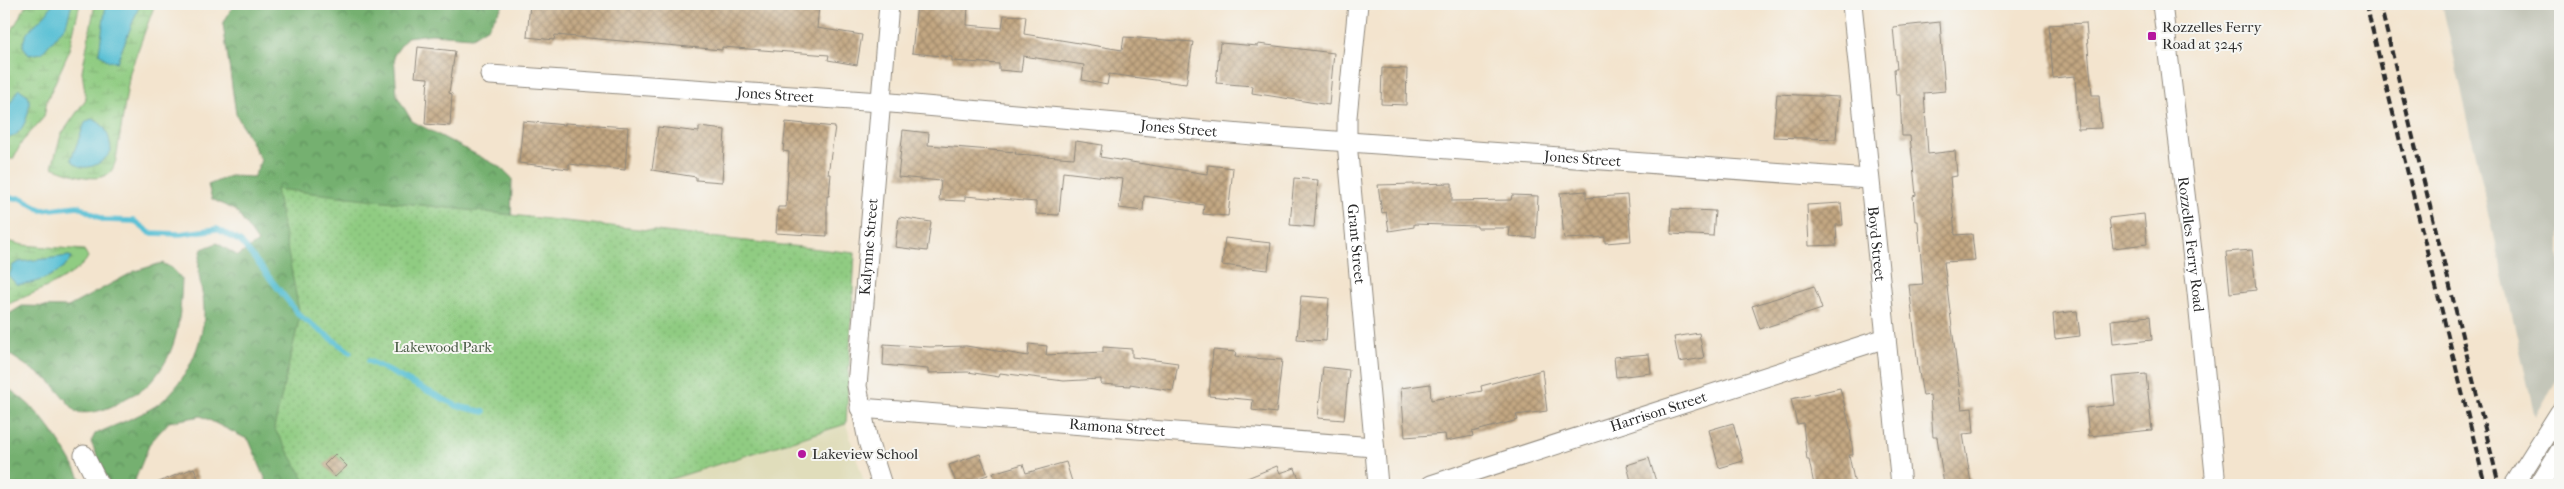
<svg xmlns="http://www.w3.org/2000/svg" width="2564" height="489" font-family="'IM FELL French Canon',serif">
<style>
.built{fill:#e0ddbb}
.industrial{fill:#c4c6b9}
.forest{fill:url(#forest-crowns);stroke:#506e4e}
.wetland{fill:url(#wetland-marsh);stroke:#5e7c56}
.park{fill:url(#park-dots);stroke:#5e7c56}
.water{fill:#57bfd4;stroke:#417580}
.lines{fill:none;stroke-linecap:round;stroke-linejoin:round}
.stream{stroke:#57bfd4;stroke-width:5.5}
.building{fill:url(#building-cross-hatch)}
.minor-casing{stroke:#8f887c;stroke-width:21}
.minor{stroke:#fff;stroke-width:19}
.rail{stroke:#2b2b2b;stroke-width:4;stroke-dasharray:8 4;stroke-linecap:butt}
.poi-dot{fill:#b5179e;stroke:#f6f6f2;stroke-width:2}
.labels{text-anchor:middle;dominant-baseline:central;stroke-width:4;stroke-linejoin:round;paint-order:stroke}
.poi-label{font-size:15px;fill:#2b2b2b;stroke:#f6f6f2;text-anchor:start}
.street-label{font-size:15px;fill:#2b2b2b;stroke:#f6f6f2}
.park-label{font-size:15px;fill:#495b45;stroke:#f6f6f2}
</style>
<defs>
<pattern id="forest-crowns" width="20" height="18" patternUnits="userSpaceOnUse" patternTransform="scale(1.25)"><rect width="20" height="18" fill="#74b070"/><path d="M2 6a3 3 0 1 1 6 0M12 15a3 3 0 1 1 6 0" fill="none" stroke="#5f8f5c"/></pattern>
<pattern id="wetland-marsh" width="20" height="14" patternUnits="userSpaceOnUse" patternTransform="scale(1.25)"><rect width="20" height="14" fill="#90cc82"/><path d="M1 5h8M5 5V1M11 12h8M15 12V8" fill="none" stroke="#7caf70"/></pattern>
<pattern id="park-dots" width="8" height="8" patternUnits="userSpaceOnUse" patternTransform="scale(1.25)"><rect width="8" height="8" fill="#90cc82"/><path d="M2 2h.1M6 6h.1" fill="none" stroke="#7caf70" stroke-width="1.8" stroke-linecap="round"/></pattern>
<pattern id="building-cross-hatch" width="8" height="8" patternUnits="userSpaceOnUse" patternTransform="scale(1.25)"><rect width="8" height="8" fill="#c3a782"/><path d="M0 0l8 8M0 8l8-8" fill="none" stroke="#9f886b"/></pattern>
</defs>
<rect width="100%" height="100%" fill="#f6f6f2"/>
<filter id="ink" filterUnits="userSpaceOnUse"><feTurbulence type="fractalNoise" baseFrequency=".02" numOctaves="2"/><feDisplacementMap in="SourceGraphic" scale="10" xChannelSelector="R" yChannelSelector="G"/><feConvolveMatrix kernelMatrix="1 2 1 2 8 2 1 2 1" color-interpolation-filters="sRGB"/></filter>
<filter id="wash" filterUnits="userSpaceOnUse"><feTurbulence type="fractalNoise" baseFrequency=".0096" numOctaves="4" result="noise"/><feDisplacementMap in="SourceGraphic" scale="20" xChannelSelector="R" yChannelSelector="G"/><feGaussianBlur stdDeviation="1.12" result="paint"/><feColorMatrix in="noise" values="0 0 0 0 0 0 0 0 0 0 0 0 0 0 0 0 0 1.4 0 .05"/><feComposite in="paint" operator="in"/></filter>
<g filter="url(#wash)">
<rect width="100%" height="100%" fill="#f3e4ce"/>
<polygon class="built" points="846,424 865,485 652,485"/>
<polygon class="industrial" points="2442,4 2560,4 2560,374 2535,417"/>
<g class="forest">
<path d="M234,4H504L488,27L472,37L432,34L407,37L394,55L397,96L412,121L500,167L512,178L511,230L323,485H268L249,440L201,416L169,422L150,443L133,485H110L91,442L95,434C115,425 138,417 157,405C185,386 205,341 204,309C203,286 194,271 202,249L217,243L238,256L258,242L236,211L212,199L208,185L230,176L254,177L261,160L236,114L223,24Z"/>
<path d="M162,263L172,268L182,279C180,320 179,352 149,384C143,391 131,395 123,400C110,409 91,415 76,412L50,381L4,351V317L22,306L68,307L135,271Z"/>
<path d="M4,386C42,408 65,448 84,485H4Z"/>
</g>
<g class="wetland">
<polygon points="27,4 80,4 68,54 47,100 44,117 22,142 13,159 4,159 4,44"/>
<path d="M95,4H155L130,72L116,160C114,165 113,171 108,174C93,184 67,172 52,167L61,135L86,99L82,72Z"/>
<path d="M4,240L23,245L84,250L88,257C79,277 25,296 4,306Z"/>
</g>
<polygon class="park" points="276,189 855,253 846,424 652,485 308,485 274,428 300,316"/>
<g class="water">
<path d="M52,4H72L66,25L42,53L29,55L23,46C24,26 44,23 52,4Z"/>
<polygon points="106,4 140,4 117,62 108,61 99,53"/>
<path d="M19,89L28,95C33,109 22,141 4,138V113Z"/>
<path d="M91,119C106,123 110,137 111,151C103,165 81,175 71,159L85,123Z"/>
<path d="M69,256L72,257C64,273 33,286 16,284L9,276L13,265L19,262Z"/>
</g>
<g class="lines">
<g class="stream">
<polyline points="4,198 21,198 42,210 78,206 104,220 134,221 150,233 180,234 217,229 241,242 300,316 350,352"/>
<polyline points="369,361 457,406 484,412"/>
</g>
</g>
<g id="blocks">
<g class="building">
<polygon points="530,4 720,4 784,9 801,9 802,4 819,5 817,28 862,35 857,65 828,60 829,55 722,47 722,50 555,35 554,40 527,37"/>
<polygon points="917,4 968,4 967,25 1002,28 1004,15 1026,16 1024,34 1122,50 1124,37 1193,42 1186,84 1109,74 1107,85 1082,80 1084,65 1023,56 1021,72 999,70 999,64 952,61 952,57 912,53"/>
<polygon points="1940,22 1945,91 1924,93 1928,154 1955,151 1957,176 1950,177 1955,235 1972,234 1975,260 1944,262 1962,409 1972,408 1974,433 1963,434 1971,483 1954,485 1944,485 1937,437 1933,437 1930,395 1923,396 1918,366 1909,285 1923,284 1918,221 1915,221 1913,196 1916,195 1910,136 1902,136 1900,95 1896,95 1894,69 1897,69 1893,27"/>
<polygon points="2086,23 2092,95 2099,95 2101,128 2078,129 2075,76 2053,78 2049,25"/>
<polygon points="1220,43 1258,46 1258,44 1334,53 1329,105 1252,93 1253,86 1216,83"/>
<polygon points="418,47 455,51 449,93 452,94 450,126 425,124 428,78 415,77"/>
<polygon points="1382,68 1407,69 1406,105 1381,104"/>
<polygon points="1777,94 1839,97 1836,139 1773,137"/>
<polygon points="523,121 565,125 565,123 628,127 625,170 569,164 569,169 519,163"/>
<polygon points="786,122 835,127 828,174 831,174 829,196 827,196 827,236 776,233 778,207 786,207 789,152 783,151"/>
<polygon points="658,127 699,132 699,127 725,130 722,182 696,180 696,177 652,170"/>
<polygon points="903,130 929,133 928,145 1016,152 1015,154 1074,158 1076,141 1102,145 1100,157 1207,174 1208,165 1233,168 1228,216 1203,214 1204,205 1144,196 1143,211 1119,208 1123,179 1063,172 1059,215 1036,214 1036,202 965,196 965,201 939,200 941,181 898,177"/>
<polygon points="1294,178 1318,180 1314,227 1290,225"/>
<polygon points="1452,183 1452,201 1511,200 1512,195 1538,196 1536,238 1509,236 1510,228 1477,228 1477,226 1414,224 1414,227 1389,231 1386,212 1382,213 1378,185"/>
<polygon points="1586,191 1586,198 1627,195 1631,241 1605,243 1605,237 1564,239 1560,193"/>
<polygon points="1841,203 1843,225 1836,225 1837,245 1809,246 1807,205"/>
<polygon points="1672,209 1715,211 1713,236 1671,234"/>
<polygon points="2144,214 2147,244 2113,248 2109,218"/>
<polygon points="899,217 931,222 927,251 895,247"/>
<polygon points="1225,238 1271,243 1268,270 1222,265"/>
<polygon points="2252,250 2256,290 2230,293 2226,252"/>
<polygon points="1814,286 1822,309 1760,329 1752,306"/>
<polygon points="1301,296 1329,298 1326,341 1297,339"/>
<polygon points="2077,311 2080,336 2055,339 2053,314"/>
<polygon points="2150,316 2152,340 2113,344 2111,320"/>
<polygon points="1699,333 1704,358 1679,362 1674,337"/>
<polygon points="884,344 930,347 966,346 1028,356 1029,344 1047,346 1046,355 1103,352 1103,347 1132,349 1132,357 1178,363 1173,391 1130,384 1130,386 1101,384 1101,379 1064,381 1000,373 999,377 968,372 928,373 928,369 883,365"/>
<polygon points="1213,350 1236,352 1235,357 1282,360 1276,413 1252,410 1253,400 1209,396"/>
<polygon points="1649,354 1651,373 1616,377 1614,357"/>
<polygon points="1323,367 1349,370 1344,420 1318,418"/>
<polygon points="1542,370 1547,411 1516,415 1518,420 1472,432 1473,436 1446,441 1445,434 1405,437 1401,388 1430,384 1431,400 1482,391 1481,386"/>
<polygon points="2146,374 2152,430 2089,436 2086,408 2115,405 2112,377"/>
<polygon points="1840,388 1850,427 1853,455 1849,455 1855,485 1814,485 1809,460 1807,460 1803,423 1797,424 1791,399"/>
<polygon points="1733,423 1743,461 1719,468 1709,430"/>
<polygon points="335,454 347,466 335,477 324,465"/>
<polygon points="980,454 988,475 957,485 949,465"/>
<polygon points="1649,458 1657,485 1632,485 1627,465"/>
<polygon points="1066,462 1073,485 997,485 993,473 1023,464 1026,473"/>
<polygon points="1277,466 1280,473 1295,468 1301,485 1230,485"/>
<polygon points="194,468 201,485 154,485 154,484"/>
</g>
</g>
</g>
<g filter="url(#ink)">
<use href="#blocks" fill-opacity="0" stroke="#8f887c" stroke-width="1"/>
<g class="lines">
<defs>
<g id="minor">
<path id="s1" d="M1358,4L1347,117V142L1378,485"/>
<path id="s2" d="M1852,4L1901,485"/>
<path id="s3" d="M2162,4L2197,292L2216,485"/>
<path id="s4" d="M490,75L880,102L1264,136L1869,179"/>
<path id="s5" d="M860,408L1374,447"/>
<polyline points="84,455 99,485"/>
<path id="s6" d="M882,485L868,441L857,386L889,4"/>
<path id="s7" d="M1431,485L1886,338"/>
<polyline points="2514,485 2560,412"/>
<polyline points="2539,485 2560,451"/>
</g>
</defs>
<use href="#minor" class="minor-casing"/>
<use href="#minor" class="minor"/>
<g class="rail">
<polyline points="2366,4 2485,485"/>
<polyline points="2380,4 2499,485"/>
</g>
</g>
</g>
<g class="poi-dot">
<rect x="2147" y="31" width="10" height="10" rx="2.5"/>
<circle cx="802" cy="454" r="5"/>
</g>
<g class="labels">
<g class="poi-label">
<text x="2162" y="27">Rozzelles Ferry<tspan x="2162" dy="17">Road at 3245</tspan></text>
<text x="812" y="454">Lakeview School</text>
</g>
<g class="street-label">
<text stroke="none"><textPath href="#s4" startOffset="286">Jones Street</textPath></text>
<text stroke="none"><textPath href="#s4" startOffset="691">Jones Street</textPath></text>
<text stroke="none"><textPath href="#s4" startOffset="1096">Jones Street</textPath></text>
<text stroke="none"><textPath href="#s3" startOffset="242">Rozzelles Ferry Road</textPath></text>
<text stroke="none"><textPath href="#s1" startOffset="241">Grant Street</textPath></text>
<text stroke="none"><textPath href="#s2" startOffset="241">Boyd Street</textPath></text>
<text stroke="none"><textPath href="#s6" startOffset="242">Kalynne Street</textPath></text>
<text stroke="none"><textPath href="#s7" startOffset="239">Harrison Street</textPath></text>
<text stroke="none"><textPath href="#s5" startOffset="258">Ramona Street</textPath></text>
</g>
<g class="park-label">
<text x="443" y="347">Lakewood Park</text>
</g>
</g>
<rect width="2564" height="489" fill="none" stroke="#f6f6f2" stroke-width="20"/>
</svg>
